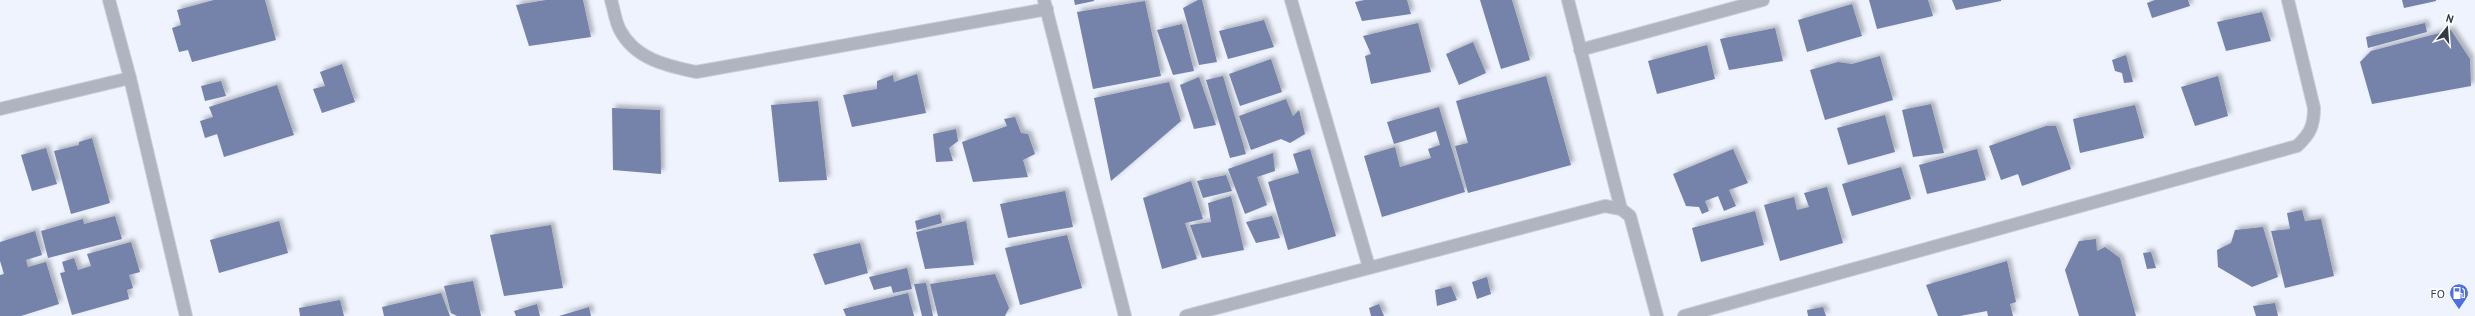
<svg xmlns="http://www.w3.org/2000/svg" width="2475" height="316" font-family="'PT Sans',sans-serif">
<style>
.building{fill:#7482a9;filter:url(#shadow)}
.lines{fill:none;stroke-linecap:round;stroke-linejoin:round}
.minor-casing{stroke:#c9ced9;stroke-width:14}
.minor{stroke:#afb4c0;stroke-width:12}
.labels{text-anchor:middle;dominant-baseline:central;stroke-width:3;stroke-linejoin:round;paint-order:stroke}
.poi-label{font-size:12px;fill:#343944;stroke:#fff;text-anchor:end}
</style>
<defs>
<filter id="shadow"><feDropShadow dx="3.5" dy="-3.5" stdDeviation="2" flood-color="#0004"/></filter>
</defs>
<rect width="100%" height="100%" fill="#eef3fe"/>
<g class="building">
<polygon points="214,0 265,0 276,40 192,62 188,50 179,52 172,28 181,25 177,10"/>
<polygon points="546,0 583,0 591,37 529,46 516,5"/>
<polygon points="1074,0 1094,0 1094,1 1075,5"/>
<polygon points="1198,0 1202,0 1217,62 1199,65 1183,8"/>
<polygon points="1365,0 1407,0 1411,14 1362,21 1355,2"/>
<polygon points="1480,0 1512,0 1530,60 1501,69"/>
<polygon points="1869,0 1928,0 1933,16 1877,29"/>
<polygon points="1952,0 2001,0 2001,1 1956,10"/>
<polygon points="2155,0 2188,0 2190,6 2152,18 2147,3"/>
<polygon points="2402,0 2436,0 2436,1 2404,8"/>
<polygon points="1145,1 1161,76 1093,89 1077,12"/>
<polygon points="1852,4 1862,36 1807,52 1798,20"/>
<polygon points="2262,12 2271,41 2226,51 2217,22"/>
<polygon points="1264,20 1274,47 1228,59 1219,31"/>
<polygon points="1418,23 1431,72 1371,84 1365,56 1371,54 1363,36"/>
<polygon points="2425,23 2427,32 2368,48 2366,37"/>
<polygon points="1182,24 1194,71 1173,75 1157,30"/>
<polygon points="1775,28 1783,61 1729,70 1720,39"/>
<polygon points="2451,30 2470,59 2471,86 2372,104 2360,62 2371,51"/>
<polygon points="1473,42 1486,73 1459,85 1446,54"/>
<polygon points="1707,45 1715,79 1657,94 1648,61"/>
<polygon points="2126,55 2133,82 2124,83 2122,73 2115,71 2112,60"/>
<polygon points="1880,56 1893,100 1825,120 1810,70 1838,62 1852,64"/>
<polygon points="1271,59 1282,92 1240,106 1229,74"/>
<polygon points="342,64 355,102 322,113 313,89 325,86 320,72"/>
<polygon points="917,74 926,113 852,127 843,95 877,89 877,81 893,75 894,82"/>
<polygon points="1223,76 1246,154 1230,158 1206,80"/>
<polygon points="1546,76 1571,165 1468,193 1455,146 1468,143 1456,101"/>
<polygon points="2218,76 2228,116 2195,126 2181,87"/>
<polygon points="1199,77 1216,125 1194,129 1180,85"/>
<polygon points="221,81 226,96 205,101 201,86"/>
<polygon points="1169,82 1181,121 1111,181 1094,98"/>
<polygon points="277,85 294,135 224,157 217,134 205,138 200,121 213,117 209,107"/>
<polygon points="1286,99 1293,116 1299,110 1305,134 1290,143 1281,139 1251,150 1239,116"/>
<polygon points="818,101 827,180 779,182 771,105"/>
<polygon points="1931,104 1944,153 1913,157 1902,110"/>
<polygon points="2135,105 2144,138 2080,153 2073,119"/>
<polygon points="1439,107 1465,192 1382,217 1364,156 1395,147 1400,167 1431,158 1428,149 1440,145 1436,131 1394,144 1387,122"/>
<polygon points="612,108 660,110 661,174 613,170"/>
<polygon points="1885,115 1895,152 1848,165 1837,128"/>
<polygon points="1015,117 1021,133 1028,134 1035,154 1023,160 1028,177 973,182 962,142 1007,126 1004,119"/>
<polygon points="2046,126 2056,126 2071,169 2022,186 2018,174 2001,180 1989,146"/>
<polygon points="956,129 958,141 949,148 953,161 936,162 933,134"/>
<polygon points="92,138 110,203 71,214 54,151 79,145 79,142"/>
<polygon points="46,148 57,184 32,191 21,155"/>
<polygon points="1310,149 1336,236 1288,250 1268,182 1299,173 1293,154"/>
<polygon points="1733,149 1748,183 1729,190 1736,206 1724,211 1718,196 1705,201 1709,211 1702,214 1699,207 1686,206 1673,174"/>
<polygon points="1977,149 1986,180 1927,194 1919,165"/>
<polygon points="1273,153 1275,171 1257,177 1267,205 1245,214 1228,169"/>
<polygon points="1901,167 1911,199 1852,216 1842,184"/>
<polygon points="1226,175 1232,191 1203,198 1197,181"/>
<polygon points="1191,181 1203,219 1185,223 1197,259 1162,269 1143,198"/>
<polygon points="1827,187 1843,243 1780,261 1764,205 1794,197 1797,210 1809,207 1804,193"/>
<polygon points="1065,191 1073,227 1008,238 1000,204"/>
<polygon points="1231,196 1244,250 1202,258 1190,225 1211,222 1208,203"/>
<polygon points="2302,210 2305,221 2321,219 2334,276 2285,288 2271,231 2290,229 2287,213"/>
<polygon points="1755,211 1764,245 1701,262 1692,228"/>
<polygon points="940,214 942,223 917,230 915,221"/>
<polygon points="115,216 122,239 48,258 41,231 83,219 84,224"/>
<polygon points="1272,216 1280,238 1256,243 1246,222"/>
<polygon points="279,221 288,253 219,273 210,240"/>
<polygon points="966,221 974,265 925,269 916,232"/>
<polygon points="551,225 563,288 504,296 490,235"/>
<polygon points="2263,227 2278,277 2252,287 2218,267 2217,250 2231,243 2235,230"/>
<polygon points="35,231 42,255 26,260 28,267 46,262 59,304 21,316 0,316 0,275 4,274 0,261 0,242"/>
<polygon points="1067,235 1082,288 1020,305 1005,248"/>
<polygon points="2096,239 2097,251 2105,247 2120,258 2136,316 2079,316 2065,270 2079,241"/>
<polygon points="131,242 140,272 129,275 133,288 127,290 129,299 72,315 60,273 65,272 62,262 74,258 78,270 91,266 87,254"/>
<polygon points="860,243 868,273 825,285 813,254"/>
<polygon points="2151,252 2156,268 2147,269 2143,253"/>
<polygon points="2007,261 2016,302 2010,304 2013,316 1988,316 1987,311 1960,316 1938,316 1926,285"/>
<polygon points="907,268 912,289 893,293 891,286 874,290 869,277"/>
<polygon points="995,274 1009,308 1005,316 938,316 930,284"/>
<polygon points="1487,277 1491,294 1477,299 1472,282"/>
<polygon points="473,281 481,316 457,316 451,313 444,286"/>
<polygon points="926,283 933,316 922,316 914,284"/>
<polygon points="1451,286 1457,300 1437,306 1435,290"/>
<polygon points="441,293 450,316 384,316 382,307"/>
<polygon points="908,293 914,316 846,316 843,309"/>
<polygon points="340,300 344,316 300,316 299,308"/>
<polygon points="2275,303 2278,316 2256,316 2253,306"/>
<polygon points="537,304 540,316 516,316 514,311"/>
<polygon points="1379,304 1384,316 1371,316 1369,308"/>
<polygon points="589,307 591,316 559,316"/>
<polygon points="1823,307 1826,316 1808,316 1807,310"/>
</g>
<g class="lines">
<defs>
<g id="minor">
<polyline points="109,0 130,78 186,316"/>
<path d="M611,0C614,9 615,21 620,30C635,59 667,66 696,72L1047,9"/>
<polyline points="1044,0 1125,316"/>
<polyline points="1291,0 1369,267"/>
<polyline points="1568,0 1621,209"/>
<polyline points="1580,50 1763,0"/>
<polyline points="0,109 130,78"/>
<polyline points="1186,316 1605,206 1621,209 1630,216 1657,316"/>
<path d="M1684,316L2297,146C2310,134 2314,126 2314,108L2288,0"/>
</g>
</defs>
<use href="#minor" class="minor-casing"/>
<use href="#minor" class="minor"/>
</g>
<defs>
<symbol id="fuel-pin" viewBox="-11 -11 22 30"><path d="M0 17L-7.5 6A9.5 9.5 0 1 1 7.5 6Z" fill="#4f6fe3" stroke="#fff"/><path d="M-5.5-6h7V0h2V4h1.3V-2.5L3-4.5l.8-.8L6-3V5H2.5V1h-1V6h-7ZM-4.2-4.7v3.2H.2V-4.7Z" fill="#fff"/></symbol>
</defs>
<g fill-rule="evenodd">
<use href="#fuel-pin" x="2448" y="282" width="22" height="30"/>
</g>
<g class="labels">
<g class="poi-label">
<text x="2445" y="293">FO</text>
</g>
</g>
<g transform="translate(2447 28) rotate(17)" stroke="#ffffff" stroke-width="3" paint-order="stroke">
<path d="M0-3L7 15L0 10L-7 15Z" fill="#343944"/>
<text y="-6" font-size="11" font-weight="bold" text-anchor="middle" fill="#343944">N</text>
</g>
</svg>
